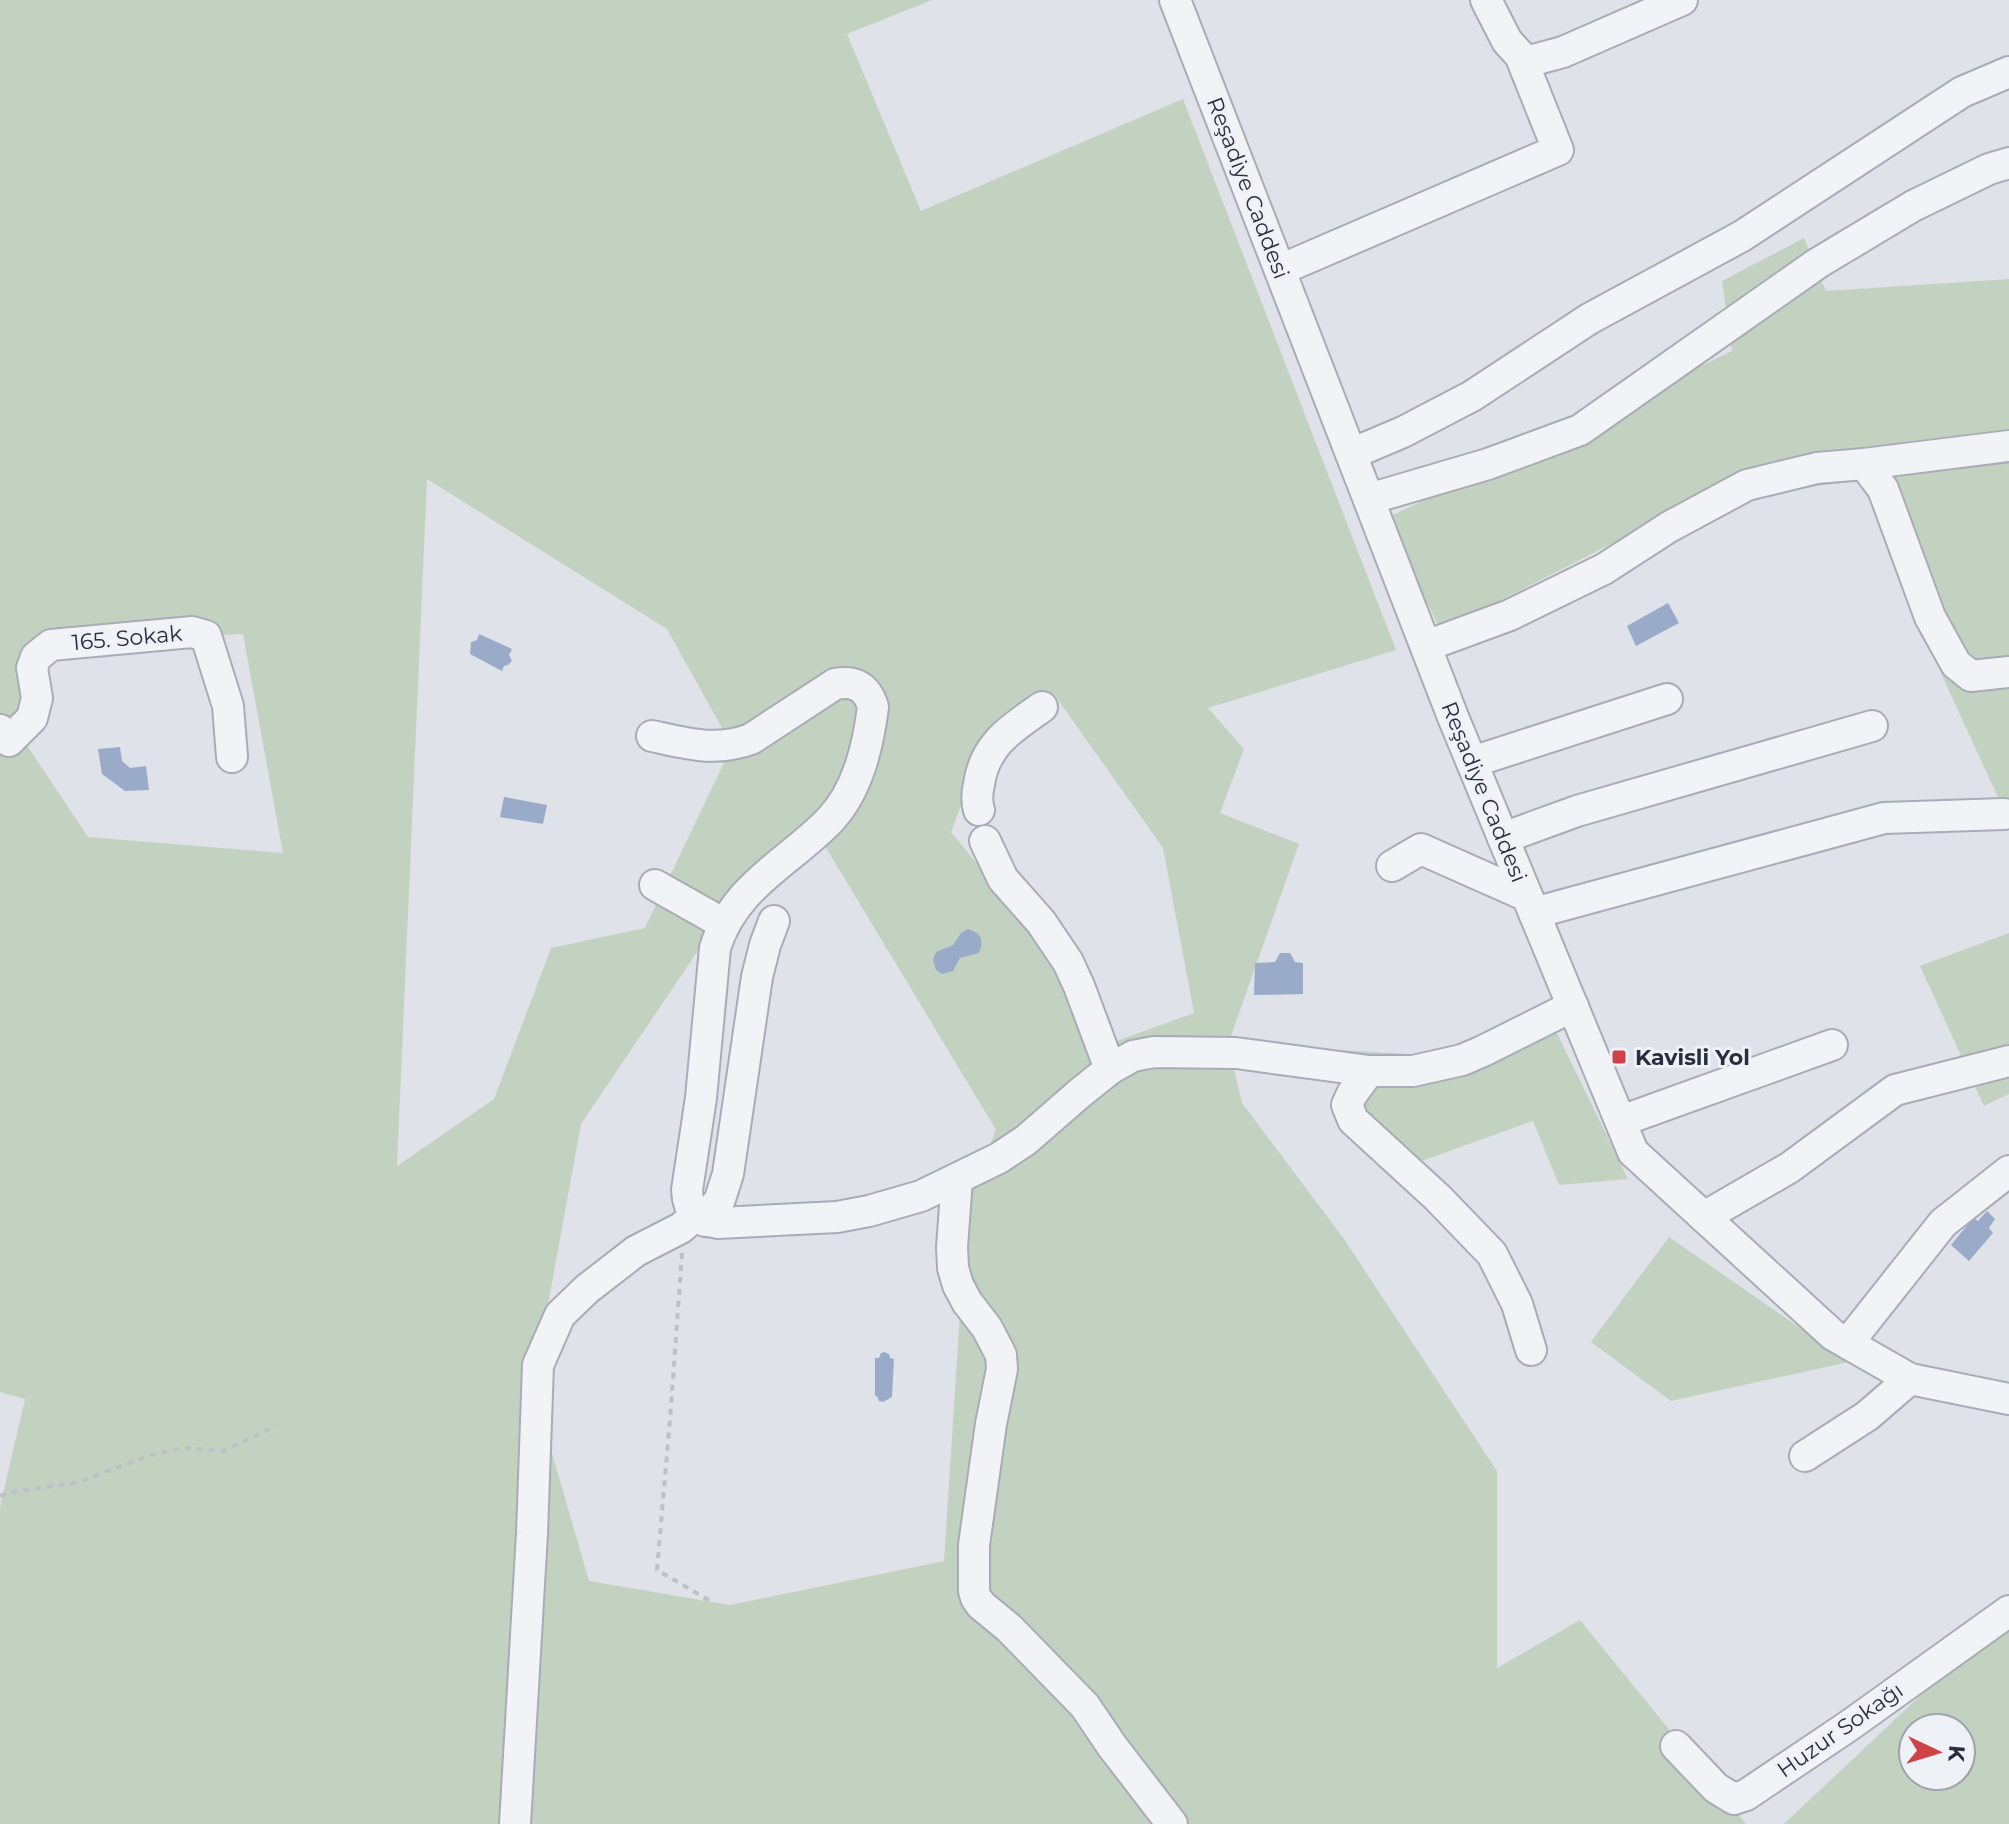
<svg xmlns="http://www.w3.org/2000/svg" width="2009" height="1824" font-family="Montserrat,sans-serif">
<style>
.green{fill:#c3d2c0;fill-rule:evenodd}
.water{fill:#99abc9}
.lines{fill:none;stroke-linecap:round;stroke-linejoin:round}
.minor-casing{stroke:#a8acb6;stroke-width:34}
.path{stroke:#bdc0c7;stroke-width:4;stroke-dasharray:6 6;stroke-linecap:butt}
.minor{stroke:#f2f3f7;stroke-width:30}
.poi-dot{fill:#cf4248;stroke:#eef1f6;stroke-width:3}
.labels{text-anchor:middle;dominant-baseline:central;stroke-width:6;stroke-linejoin:round;paint-order:stroke}
.street-label{font-size:22px;fill:#282e40;stroke:#eef1f6}
.poi-label{font-size:22px;font-weight:bold;fill:#282e40;stroke:#eef1f6;text-anchor:start}
</style>
<rect width="100%" height="100%" fill="#dfe2e8"/>
<g class="green">
<path d="M0,0H932L847,34L921,211L1183,99L1396,650L1208,708L1244,749L1220,813L1299,844L1228,1044L1242,1103L1344,1239L1497,1471V1668L1580,1620L1746,1824H0V1507L25,1399L0,1392ZM427,479L667,629L732,746L645,928L551,948L494,1099L397,1166ZM243,634L283,853L88,837L22,738L28,645ZM1054,694L1163,848L1194,1013L1103,1046L1059,962L951,832L991,725ZM813,826L996,1130L967,1204L944,1561L730,1605L589,1581L533,1387L581,1124L716,924Z"/>
<polygon points="1804,238 1826,291 2009,279 2009,821 1943,678 1872,479 1695,501 1441,631 1385,519 1732,351 1722,281"/>
<polygon points="2009,933 2009,1094 1984,1106 1920,966"/>
<polygon points="1551,1021 1628,1179 1559,1185 1533,1121 1388,1173 1338,1050 1426,1055"/>
<polygon points="1669,1237 1849,1362 1671,1401 1591,1342"/>
<path d="M2009,1612V1824H1784ZM1913,1728H1961V1776H1913Z"/>
</g>
<g class="water">
<polygon points="1668,603 1679,623 1636,646 1627,626"/>
<polygon points="479,634 512,649 509,655 512,661 508,665 504,666 502,671 470,654 471,642 477,640"/>
<polygon points="120,747 122,761 130,768 146,766 149,790 125,791 102,774 98,749"/>
<polygon points="504,797 547,805 543,824 500,817"/>
<path d="M968,929C982,933 984,941 979,953L960,958L953,971L942,974L936,970L933,960L936,952L953,945L961,933Z"/>
<polygon points="1280,953 1290,953 1295,962 1303,963 1303,994 1254,995 1255,963 1275,962"/>
<polygon points="1987,1211 1995,1219 1989,1228 1993,1233 1969,1261 1951,1245 1973,1218 1978,1221"/>
<polygon points="884,1352 889,1354 890,1358 894,1359 892,1397 883,1402 879,1401 877,1396 875,1396 875,1358 879,1358 881,1353"/>
</g>
<g class="lines">
<defs>
<g id="minor">
<polyline points="1175,0 1453,717 1633,1152 1833,1335 1910,1379 2009,1399"/>
<polyline points="1486,0 1507,41 1526,62 1563,52 1682,0"/>
<polyline points="1280,270 1558,150 1522,60"/>
<polyline points="1351,454 1403,432 1472,396 1589,319 1742,236 1962,92 2009,72"/>
<polyline points="1864,464 2009,446"/>
<polyline points="1369,499 1488,464 1580,430 1818,263 1913,206 1989,169 2009,163"/>
<polyline points="1426,646 1510,615 1604,569 1669,527 1747,485 1817,468 1864,464 1883,489 1930,617 1956,664 1971,676 2009,672"/>
<polyline points="0,730 9,741 32,718 37,698 32,668 36,657 51,645 192,632 206,636 228,706 232,757"/>
<path d="M652,736C688,744 715,752 751,739L835,684C855,680 867,687 873,707C868,746 858,791 829,821C787,864 734,886 715,948L701,1098L687,1190C688,1212 697,1220 718,1223L837,1217L869,1211L921,1196L999,1158L1026,1140L1080,1093L1110,1069L1133,1056L1154,1052L1236,1053L1369,1071H1413L1462,1060L1483,1051L1573,1006"/>
<polyline points="1472,762 1667,699"/>
<path d="M979,810C976,801 977,793 979,784C985,744 1011,729 1042,707"/>
<polyline points="1503,838 1577,811 1872,726"/>
<polyline points="985,841 1003,879 1041,922 1068,962 1079,986 1110,1069"/>
<polyline points="1392,866 1421,849 1527,896"/>
<polyline points="655,885 724,924"/>
<polyline points="1534,913 1884,818 2004,814"/>
<polyline points="1369,1071 1352,1094 1347,1105 1353,1120 1438,1198 1492,1254 1517,1304 1531,1350"/>
<polyline points="1621,1121 1832,1045"/>
<polyline points="957,1179 952,1247 953,1268 958,1285 967,1302 987,1328 1001,1355 1002,1369 991,1424 974,1545 974,1591 976,1598 981,1605 1009,1628 1085,1706 1112,1746 1172,1824"/>
<polyline points="1704,1217 1789,1168 1895,1090 2009,1061"/>
<polyline points="705,1221 720,1199 728,1174 757,977 765,945 774,921"/>
<polyline points="1848,1343 1943,1223 2009,1171"/>
<polyline points="1805,1456 1867,1416 1910,1379"/>
<polyline points="1676,1746 1716,1788 1734,1799 1746,1795 1850,1725 2009,1611"/>
<polyline points="515,1824 532,1533 538,1365 560,1315 587,1289 636,1251 681,1228 696,1215"/>
</g>
</defs>
<use href="#minor" class="minor-casing"/>
<g class="path">
<polyline points="682,1253 671,1407 657,1570 712,1602"/>
<polyline points="0,1496 11,1492 75,1483 151,1455 184,1448 223,1451 276,1426"/>
</g>
<use href="#minor" class="minor"/>
</g>
<rect class="poi-dot" x="1611" y="1049" width="16" height="16" rx="4"/>
<g class="labels">
<g class="street-label">
<text transform="translate(1248 188) rotate(69)">Reşadiye Caddesi</text>
<text transform="translate(127 638) rotate(-5)">165. Sokak</text>
<text transform="translate(1484 792) rotate(68)">Reşadiye Caddesi</text>
<text transform="translate(1840 1730) rotate(-35)">Huzur Sokağı</text>
</g>
<g class="poi-label">
<text x="1635" y="1057">Kavisli Yol</text>
</g>
</g>
<g transform="translate(1937 1752) rotate(94)"><circle r="38" fill="#eef1f6" stroke="#9fa3ad" stroke-width="2"/>
<path d="M0-6L14 30L0 20L-14 30Z" fill="#cf4248"/>
<text y="-12" font-size="22" font-weight="bold" text-anchor="middle" fill="#282e40">K</text>
</g>
</svg>
